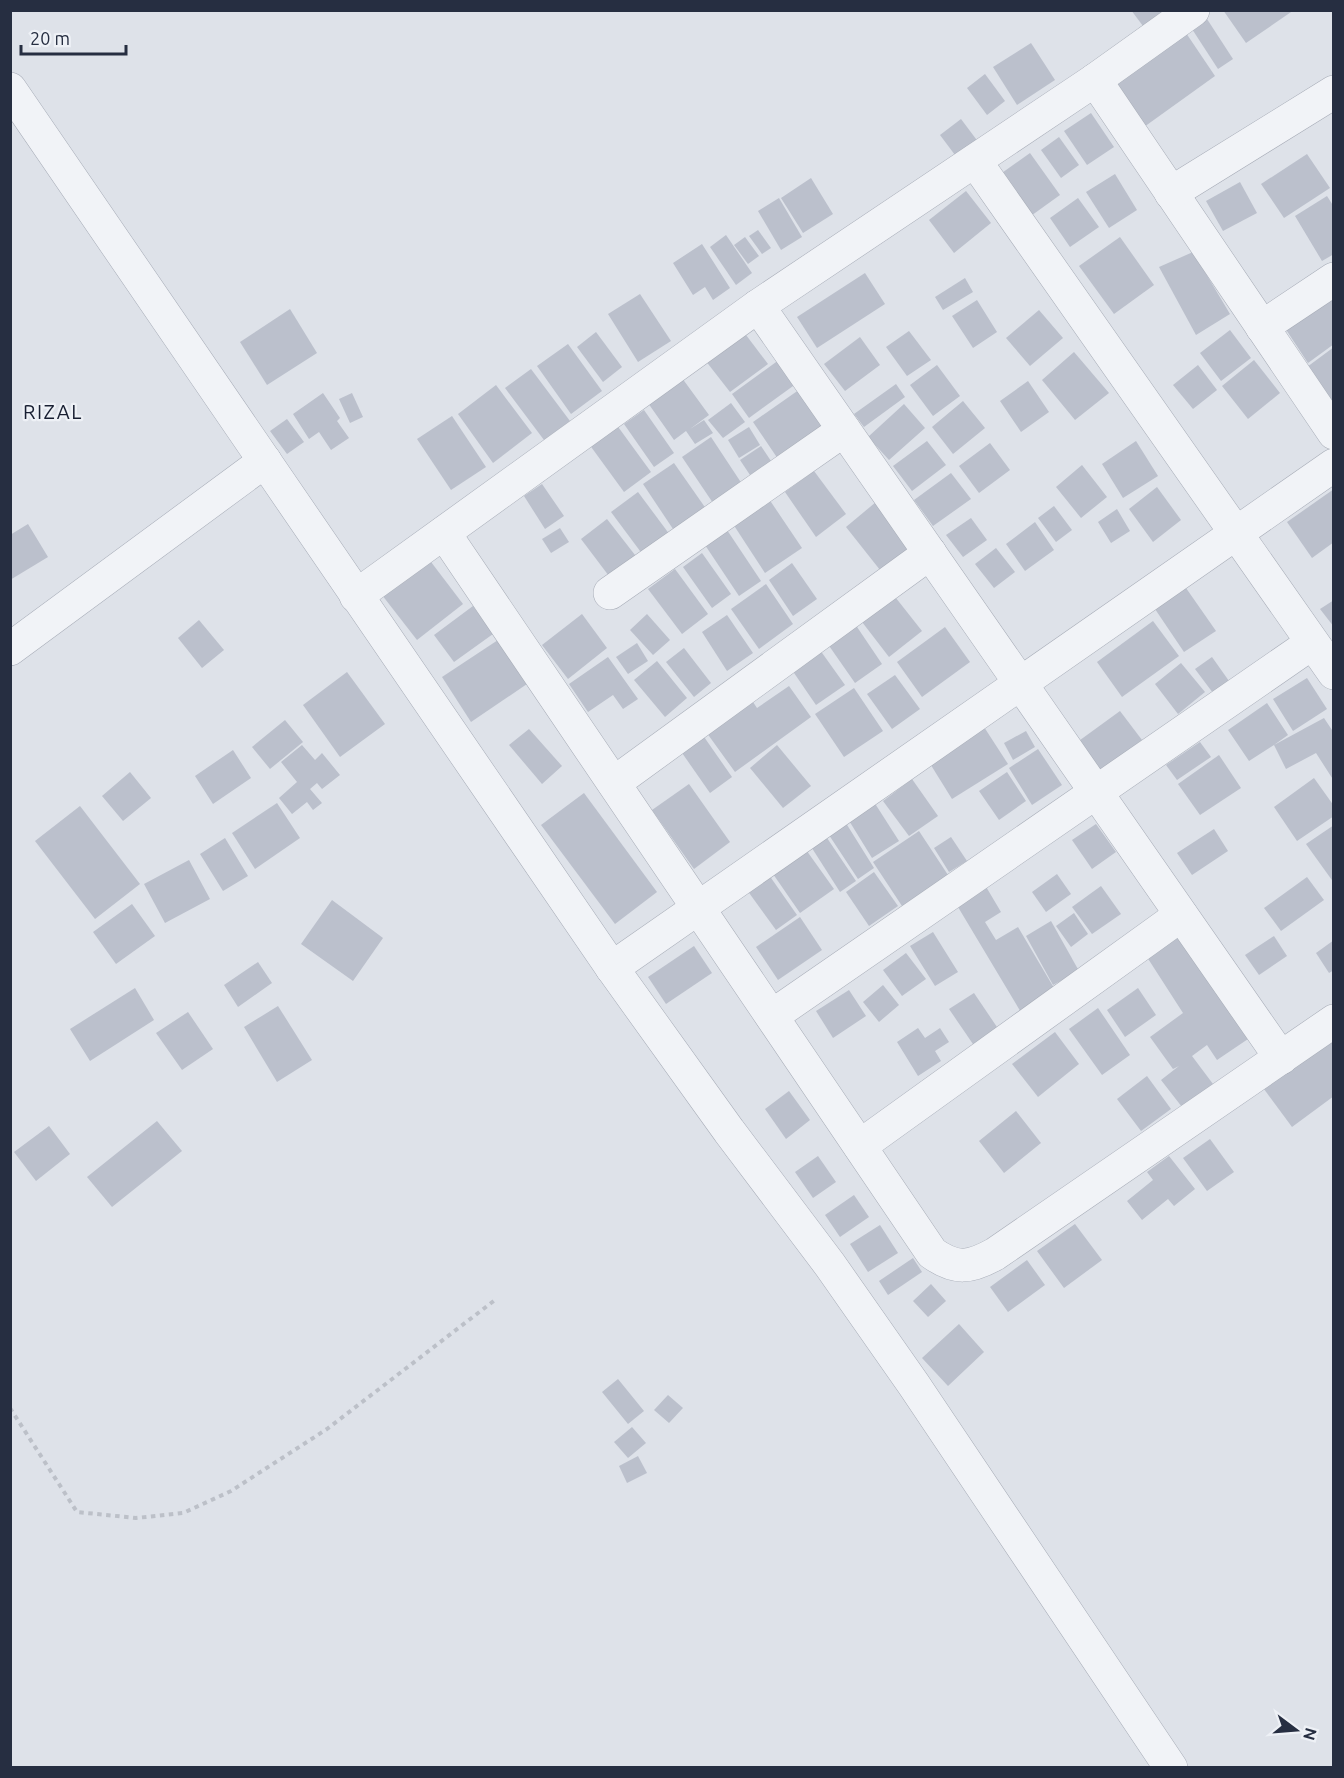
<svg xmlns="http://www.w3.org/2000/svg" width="1344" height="1778" font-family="Ubuntu,sans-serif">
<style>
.building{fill:#bbc0cc}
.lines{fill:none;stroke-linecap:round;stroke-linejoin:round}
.street-casing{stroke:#a7acb7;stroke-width:34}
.path{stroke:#bcc0c8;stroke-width:4;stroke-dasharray:4.5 4.5;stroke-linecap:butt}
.street{stroke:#f1f3f7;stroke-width:33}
.labels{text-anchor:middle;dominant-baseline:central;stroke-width:4.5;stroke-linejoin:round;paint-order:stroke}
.neighbourhood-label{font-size:20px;letter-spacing:1.5px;fill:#181f32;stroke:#eef1f6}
</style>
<rect width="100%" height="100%" fill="#dee2e9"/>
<g class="building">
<polygon points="1131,10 1164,10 1143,26"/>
<polygon points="1223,10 1294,10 1246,43"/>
<polygon points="1207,19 1233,59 1218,69 1192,29"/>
<polygon points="1184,30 1215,76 1144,127 1113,80"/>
<polygon points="1031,43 1055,80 1017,105 993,67"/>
<polygon points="985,74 1005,101 987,115 967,88"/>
<polygon points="1091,113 1114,147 1087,165 1064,131"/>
<polygon points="961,119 979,143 958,159 940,135"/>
<polygon points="1059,137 1079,165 1061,178 1041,150"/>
<polygon points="1030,153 1060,195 1028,218 999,175"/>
<polygon points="1307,154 1330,188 1284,218 1261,184"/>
<polygon points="1115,174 1137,210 1109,228 1086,192"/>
<polygon points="811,178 833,214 803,233 781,198"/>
<polygon points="1240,182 1257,213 1223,231 1206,201"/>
<polygon points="966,191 991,223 954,253 929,220"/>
<polygon points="1327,196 1334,207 1334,254 1322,261 1295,216"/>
<polygon points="779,198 802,237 781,250 758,211"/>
<polygon points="1078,198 1099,227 1070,247 1050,218"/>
<polygon points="758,230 771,248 762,254 749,236"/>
<polygon points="726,235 752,273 736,285 710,247"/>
<polygon points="745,237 759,256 748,264 734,245"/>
<polygon points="1120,237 1154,285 1114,314 1079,266"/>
<polygon points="702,244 730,288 713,300 705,287 693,295 673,263"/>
<polygon points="1193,252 1230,314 1196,335 1159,267"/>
<polygon points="865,273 885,304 817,348 797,317"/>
<polygon points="965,278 973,292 943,310 935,297"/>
<polygon points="640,294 671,341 638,362 608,314"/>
<polygon points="1334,296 1334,344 1308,363 1283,325"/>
<polygon points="977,300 997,332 973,348 952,316"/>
<polygon points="290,309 317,353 267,385 240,342"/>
<polygon points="1039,310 1063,338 1030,366 1006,338"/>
<polygon points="1230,330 1251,358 1221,381 1200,353"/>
<polygon points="743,331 768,364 730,392 705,360"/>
<polygon points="909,331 931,360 907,376 886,347"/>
<polygon points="596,332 622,367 603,382 577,347"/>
<polygon points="860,337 880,365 845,391 824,364"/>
<polygon points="568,344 602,391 571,414 537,366"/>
<polygon points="1334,347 1334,404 1307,367"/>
<polygon points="1074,352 1109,393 1075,420 1042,380"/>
<polygon points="783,357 800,381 749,418 732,394"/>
<polygon points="1254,360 1280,393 1248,419 1222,386"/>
<polygon points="937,365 960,396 933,416 910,385"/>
<polygon points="1198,365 1217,390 1193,409 1173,385"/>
<polygon points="531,369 570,421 544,440 505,388"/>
<polygon points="682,378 709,415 690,429 704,420 713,433 695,444 686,431 674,440 648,403"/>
<polygon points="1028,381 1049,412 1021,432 1000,401"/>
<polygon points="896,384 905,397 864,427 854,414"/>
<polygon points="496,385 532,433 493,463 458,414"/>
<polygon points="803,387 828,424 778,459 753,422"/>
<polygon points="323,393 340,418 337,421 349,438 331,450 319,432 309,439 293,414"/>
<polygon points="352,393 363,417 350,423 339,399"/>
<polygon points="963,401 985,428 953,454 932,427"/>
<polygon points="731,403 745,422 723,438 708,420"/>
<polygon points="904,404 925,428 889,460 868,437"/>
<polygon points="644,410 674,453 654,467 624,424"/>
<polygon points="452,416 486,467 451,490 417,439"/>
<polygon points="287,419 304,442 287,454 270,431"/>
<polygon points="616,424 651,472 624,492 589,444"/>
<polygon points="749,427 760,445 739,458 728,440"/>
<polygon points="711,437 744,487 715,506 682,457"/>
<polygon points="927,441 946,465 912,491 893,466"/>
<polygon points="1136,441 1158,476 1123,498 1102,464"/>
<polygon points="990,443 1010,470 979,493 959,466"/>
<polygon points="761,446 771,461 750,475 740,460"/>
<polygon points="674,463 709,513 677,535 643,484"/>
<polygon points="1082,465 1107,497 1081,518 1056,487"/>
<polygon points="814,471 846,514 816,537 785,492"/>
<polygon points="951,473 971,499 933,526 914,500"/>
<polygon points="542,484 564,516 545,529 524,496"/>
<polygon points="1157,487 1181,520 1153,542 1129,509"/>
<polygon points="1334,489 1334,542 1312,558 1287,522"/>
<polygon points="638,492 670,535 643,555 611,512"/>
<polygon points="769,499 802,548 765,573 733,524"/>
<polygon points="876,502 915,550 884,575 846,527"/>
<polygon points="1054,506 1072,530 1056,542 1038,518"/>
<polygon points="1117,509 1130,531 1111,543 1098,522"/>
<polygon points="971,518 987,540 963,557 946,535"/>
<polygon points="607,519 642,564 615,584 581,539"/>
<polygon points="1035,522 1054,550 1025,571 1006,544"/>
<polygon points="28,524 48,557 10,580 10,535"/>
<polygon points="560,528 569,542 551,553 542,539"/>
<polygon points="727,530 761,581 739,596 705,545"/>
<polygon points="996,548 1015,572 994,588 975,564"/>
<polygon points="702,553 731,594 712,608 683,567"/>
<polygon points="428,558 463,604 417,640 382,595"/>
<polygon points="792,563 817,599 793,616 769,580"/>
<polygon points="675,569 708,614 682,634 648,589"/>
<polygon points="766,584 793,624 759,649 731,609"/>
<polygon points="1186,588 1216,631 1184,652 1155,609"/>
<polygon points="892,593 922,631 889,657 859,618"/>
<polygon points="1334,600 1334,627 1320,609"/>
<polygon points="473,606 493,634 454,662 434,635"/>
<polygon points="582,614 607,648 568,679 542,645"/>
<polygon points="647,614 670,640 653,655 630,630"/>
<polygon points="727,615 753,653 727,671 702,632"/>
<polygon points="199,620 224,650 202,668 178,638"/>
<polygon points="853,621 882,664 855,683 825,640"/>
<polygon points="1153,621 1179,656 1122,697 1097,662"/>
<polygon points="945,627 970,662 922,697 897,662"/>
<polygon points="498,640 527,684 471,722 442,677"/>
<polygon points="637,643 648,661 628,674 616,657"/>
<polygon points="684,648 711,683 694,697 666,662"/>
<polygon points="820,650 845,685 816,705 792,670"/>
<polygon points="608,657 638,699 623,709 613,695 588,712 569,684"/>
<polygon points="1212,657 1229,681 1213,693 1195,669"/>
<polygon points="657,661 687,698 665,717 634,680"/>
<polygon points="1181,663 1205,692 1178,714 1155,684"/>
<polygon points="347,672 385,724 340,757 303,705"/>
<polygon points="895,675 920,709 892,729 867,694"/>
<polygon points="1307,678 1327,709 1293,731 1273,699"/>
<polygon points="789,686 811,717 735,772 704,729 749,696 757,708"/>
<polygon points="854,688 883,731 844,757 815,714"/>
<polygon points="1267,703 1288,735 1274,745 1324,718 1334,733 1334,781 1316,753 1286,769 1274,745 1249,761 1228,730"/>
<polygon points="1120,711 1142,740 1097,773 1076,743"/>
<polygon points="285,720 303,742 270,769 252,747"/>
<polygon points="984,727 1008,764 952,799 929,762"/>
<polygon points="529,729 562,766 542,784 509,745"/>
<polygon points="1026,731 1035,747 1013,760 1004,743"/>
<polygon points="702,734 732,777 710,793 680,750"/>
<polygon points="1200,742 1211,757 1177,780 1166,765"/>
<polygon points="302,745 315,760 322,753 340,775 322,789 317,783 310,789 322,803 313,810 307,802 292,814 279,798 297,782 281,762"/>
<polygon points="777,745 811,786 783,808 750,768"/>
<polygon points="1038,749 1062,785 1032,805 1009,768"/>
<polygon points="233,750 251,778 213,804 195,776"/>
<polygon points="1219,755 1241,788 1200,815 1178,784"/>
<polygon points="130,772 151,798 123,821 102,796"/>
<polygon points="1007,772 1026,801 999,820 979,791"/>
<polygon points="1314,778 1334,806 1334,816 1297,841 1274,807"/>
<polygon points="912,779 938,816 909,836 883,801"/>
<polygon points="689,784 730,842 694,869 652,810"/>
<polygon points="584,793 657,892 615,924 541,825"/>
<polygon points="874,802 899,841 872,858 848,819"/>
<polygon points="277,803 300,838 255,869 232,833"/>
<polygon points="80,806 140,884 95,919 35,841"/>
<polygon points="844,820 874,868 858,879 827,832"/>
<polygon points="1096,824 1116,852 1092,869 1072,840"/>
<polygon points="1334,825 1334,883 1306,844"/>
<polygon points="1214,829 1228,851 1192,875 1177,853"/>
<polygon points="919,831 948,875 902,906 873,862"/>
<polygon points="825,835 856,881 840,892 810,845"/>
<polygon points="951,837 967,861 949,872 934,848"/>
<polygon points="225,838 248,876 223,891 200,854"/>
<polygon points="804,847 834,889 800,913 771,871"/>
<polygon points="189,860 210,899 165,923 144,884"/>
<polygon points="874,872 898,906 869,926 846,892"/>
<polygon points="1057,874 1071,894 1046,912 1032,892"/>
<polygon points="769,875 797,915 776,930 747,890"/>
<polygon points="1307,877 1324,900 1281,931 1264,908"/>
<polygon points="985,885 1001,912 985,922 996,940 1018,927 1057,993 1022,1014 955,902"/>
<polygon points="1101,886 1121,914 1092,934 1072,907"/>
<polygon points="332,900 383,938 353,981 301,944"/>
<polygon points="132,904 155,936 116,964 93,932"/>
<polygon points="1074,913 1088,934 1071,947 1056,926"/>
<polygon points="800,917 822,950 778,980 756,947"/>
<polygon points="1051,921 1079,971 1053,985 1026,936"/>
<polygon points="1177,931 1251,1037 1217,1060 1207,1045 1192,1056 1213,1084 1182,1107 1161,1080 1179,1066 1173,1069 1150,1037 1183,1013 1145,954"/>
<polygon points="933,932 958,972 935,986 910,946"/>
<polygon points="1274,936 1287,956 1259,975 1245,955"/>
<polygon points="1334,940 1334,970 1329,973 1316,953"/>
<polygon points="694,946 712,973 666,1004 648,977"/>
<polygon points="906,953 926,979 902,996 883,970"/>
<polygon points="258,962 272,983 238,1007 224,985"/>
<polygon points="883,985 899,1005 879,1022 863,1002"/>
<polygon points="135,988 154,1020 90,1061 70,1029"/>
<polygon points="1138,988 1156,1015 1125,1037 1107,1010"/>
<polygon points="849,990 866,1016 833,1038 816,1011"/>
<polygon points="974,993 999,1030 975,1047 949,1009"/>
<polygon points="278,1006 312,1060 277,1082 244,1027"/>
<polygon points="1098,1008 1130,1055 1102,1075 1069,1029"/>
<polygon points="188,1012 213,1049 182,1070 156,1033"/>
<polygon points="918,1028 925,1038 940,1028 949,1042 935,1051 941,1061 918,1076 897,1042"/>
<polygon points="1055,1032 1079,1064 1038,1097 1012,1064"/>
<polygon points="1334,1032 1334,1096 1292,1127 1261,1085"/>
<polygon points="1147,1076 1171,1109 1141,1131 1117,1099"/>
<polygon points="789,1091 810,1120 786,1139 765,1109"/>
<polygon points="1016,1111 1041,1143 1004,1173 979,1141"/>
<polygon points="157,1121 182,1151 112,1207 87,1177"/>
<polygon points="49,1126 70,1154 36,1181 14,1152"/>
<polygon points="1210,1139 1234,1172 1207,1191 1183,1158"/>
<polygon points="818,1156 836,1182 813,1198 795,1172"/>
<polygon points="1169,1156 1195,1189 1174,1206 1168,1199 1142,1220 1127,1201 1153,1180 1147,1172"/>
<polygon points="854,1195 869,1217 840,1237 825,1215"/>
<polygon points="1075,1224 1102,1260 1064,1288 1037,1251"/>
<polygon points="880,1225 898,1253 868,1272 850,1244"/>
<polygon points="913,1258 922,1272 888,1295 879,1281"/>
<polygon points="1027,1260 1045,1285 1008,1312 990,1287"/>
<polygon points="931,1284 946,1301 928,1317 913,1301"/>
<polygon points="959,1324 984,1352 948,1386 922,1358"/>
<polygon points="618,1379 644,1411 628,1424 602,1392"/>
<polygon points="668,1395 683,1408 669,1423 654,1410"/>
<polygon points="632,1427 646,1443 628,1458 614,1442"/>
<polygon points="638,1456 647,1473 627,1483 619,1466"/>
</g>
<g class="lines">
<defs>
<g id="street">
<polyline points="1095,80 1334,433"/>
<polyline points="10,89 612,968 729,1131 830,1265 914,1385 1171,1768"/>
<polyline points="975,161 1334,673"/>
<polyline points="1171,193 1334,92"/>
<polyline points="758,306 1281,1058"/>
<polyline points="1262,327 1334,279"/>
<path d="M444,533L932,1253C956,1270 970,1268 995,1254L1334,1021"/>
<polyline points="610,593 844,430"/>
<polyline points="356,596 758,306 1095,80 1193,10"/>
<polyline points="10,649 265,461"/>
<polyline points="614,783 930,553"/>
<polyline points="612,968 1334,465"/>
<polyline points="772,1016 1312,643"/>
<polyline points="860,1146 1181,915"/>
</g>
</defs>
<use href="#street" class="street-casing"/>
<polyline class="path" points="10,1408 77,1512 136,1518 183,1513 231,1491 327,1429 495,1300"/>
<use href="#street" class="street"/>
</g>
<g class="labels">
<g class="neighbourhood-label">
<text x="53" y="411">RIZAL</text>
</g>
</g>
<rect width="1344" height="1778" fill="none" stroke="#262e41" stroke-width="24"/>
<g transform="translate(1296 1730) rotate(106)" stroke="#eef1f6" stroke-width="4.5" paint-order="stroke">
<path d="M0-4.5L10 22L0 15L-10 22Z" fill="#262e41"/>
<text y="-9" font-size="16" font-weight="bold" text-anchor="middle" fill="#262e41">N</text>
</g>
<path d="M21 45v9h105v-9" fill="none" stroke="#262e41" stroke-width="3"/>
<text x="30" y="45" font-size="18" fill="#262e41" stroke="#eef1f6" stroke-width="4.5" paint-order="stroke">20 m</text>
</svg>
